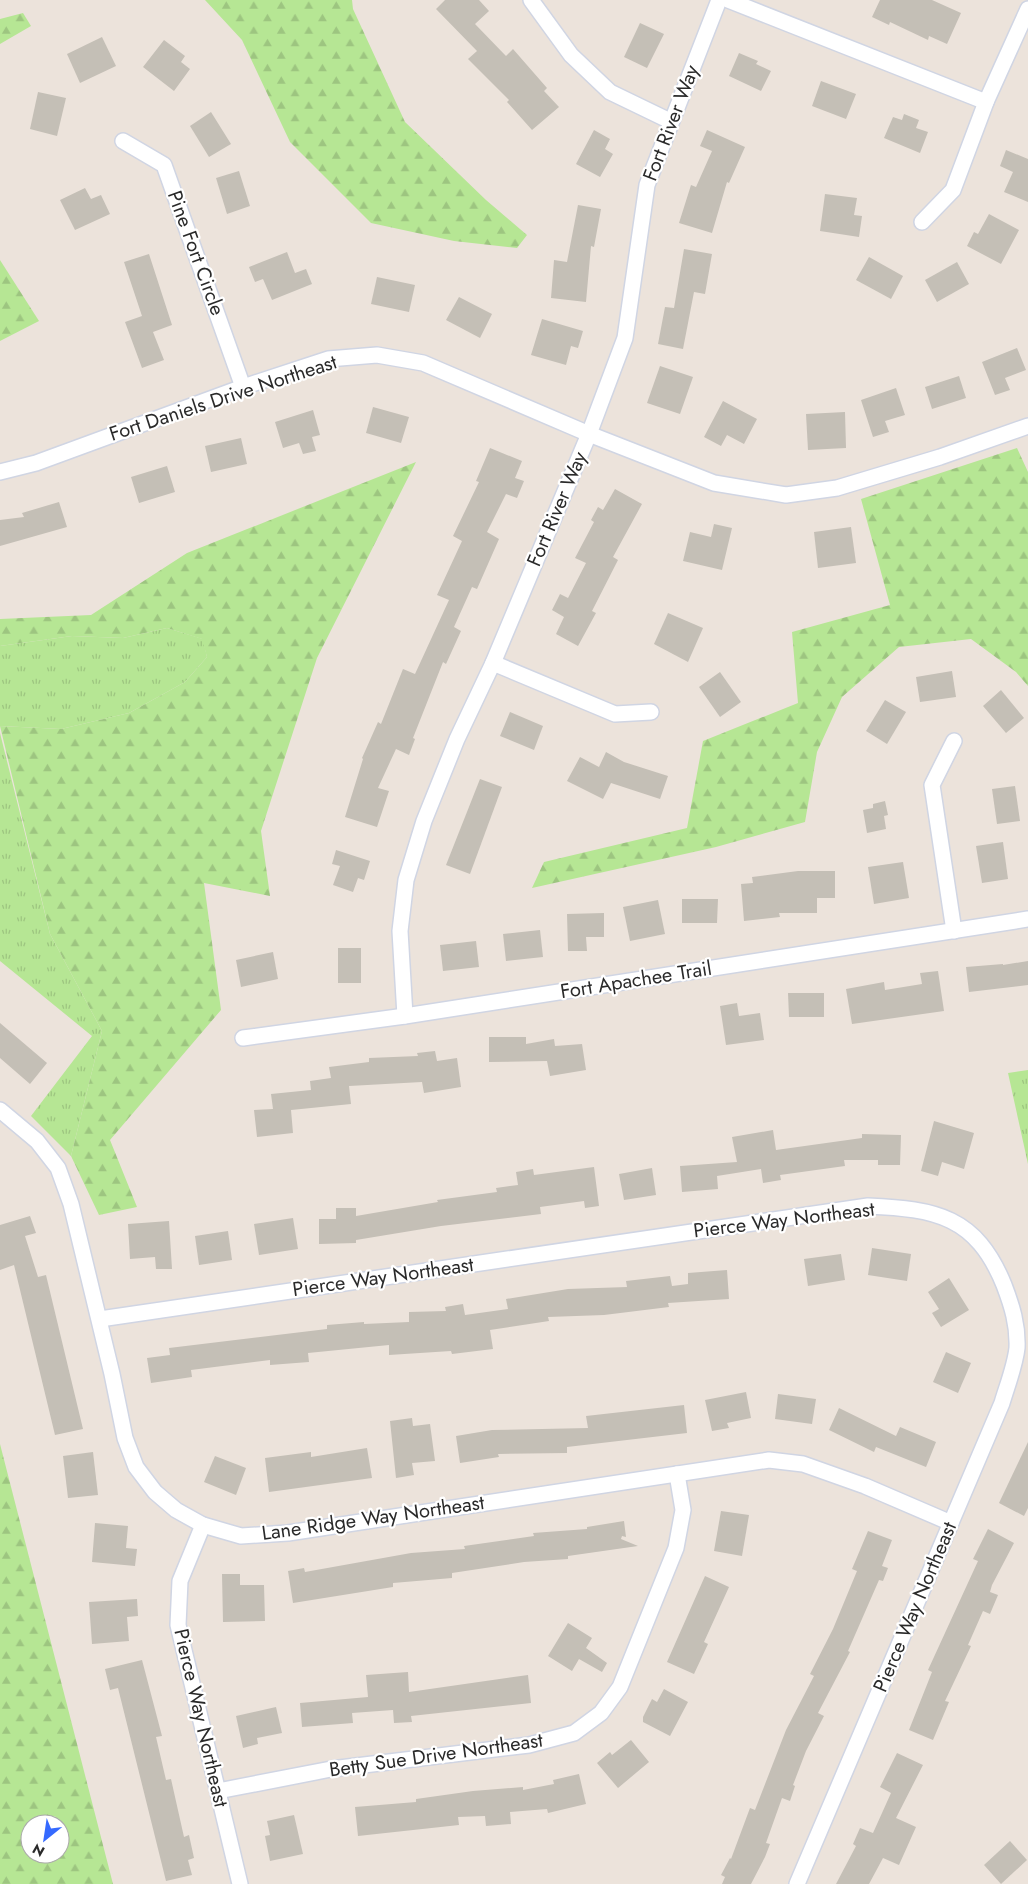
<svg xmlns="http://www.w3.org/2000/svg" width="1028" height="1884" font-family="Jost,sans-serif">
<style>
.grass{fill:url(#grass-tufts)}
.forest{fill:url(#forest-firs);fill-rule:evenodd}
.building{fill:#c4bfb6}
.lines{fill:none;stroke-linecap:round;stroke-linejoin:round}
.street-casing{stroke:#d0d5e3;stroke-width:18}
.street{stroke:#fff;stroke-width:15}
.labels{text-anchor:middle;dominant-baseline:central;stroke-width:4.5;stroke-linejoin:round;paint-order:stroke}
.street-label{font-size:20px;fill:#2a2a2a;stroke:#fff}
</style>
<defs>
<pattern id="grass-tufts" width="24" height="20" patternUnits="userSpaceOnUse" patternTransform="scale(1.25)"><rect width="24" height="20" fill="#b6e694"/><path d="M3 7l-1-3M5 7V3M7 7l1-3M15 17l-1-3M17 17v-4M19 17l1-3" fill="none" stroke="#9dc580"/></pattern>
<pattern id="forest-firs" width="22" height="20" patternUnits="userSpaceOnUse" patternTransform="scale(1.25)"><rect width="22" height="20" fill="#b6e694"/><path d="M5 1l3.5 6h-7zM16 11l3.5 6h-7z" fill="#9dc580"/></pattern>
</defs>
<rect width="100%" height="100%" fill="#ece3db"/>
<g class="grass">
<polygon points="167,628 203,639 207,657 185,682 129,713 61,729 0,726 0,646 72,636 123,638"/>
<polygon points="0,733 50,934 102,1031 71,1156 31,1116 92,1036 0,961"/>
<polygon points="1028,1070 1028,1164 1008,1073"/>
</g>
<g class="forest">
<polygon points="205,0 352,0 353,9 405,122 486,200 527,235 517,248 454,241 371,223 290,142 242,40"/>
<polygon points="23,13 31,26 0,44 0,19"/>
<polygon points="0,260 39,321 0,341"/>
<polygon points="1017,448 1028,472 1028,686 1016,672 971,639 899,647 842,697 817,752 805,822 716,847 532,888 544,862 687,828 703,741 798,703 792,632 890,605 861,499"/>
<polygon points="416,462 317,658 261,831 270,896 204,883 221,1010 110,1140 137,1207 99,1215 71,1156 102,1031 50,934 0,726 61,729 129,713 185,682 207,657 202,639 167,628 123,638 72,636 0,646 0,619 91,615 187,553"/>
<path d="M0,1444L113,1884H0ZM30,1824H60V1854H30Z"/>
</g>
<g class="building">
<polygon points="445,0 479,0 489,11 475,24 506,56 513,49 547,88 544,91 559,107 532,130 507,102 509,100 468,59 477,51 436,9"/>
<polygon points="880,0 932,0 961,13 947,44 929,36 928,40 890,22 889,25 872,17"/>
<polygon points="640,23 664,34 647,68 624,57"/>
<polygon points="102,37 116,66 80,83 67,54"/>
<polygon points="164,40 185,56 181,62 190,69 174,91 143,67"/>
<polygon points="739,53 758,61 756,64 771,71 761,91 729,76"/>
<polygon points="821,81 856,94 846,119 812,106"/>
<polygon points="38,92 66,98 57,136 30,129"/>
<polygon points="211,112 231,144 209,157 190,126"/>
<polygon points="904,114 919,120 916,128 928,132 920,153 884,138 893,117 902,120"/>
<polygon points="594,130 610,139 605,149 613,154 600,177 576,164"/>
<polygon points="707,130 745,147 729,183 727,182 712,233 679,223 691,185 696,187 712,151 700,146"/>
<polygon points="1006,150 1028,159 1028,202 1004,192 1013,172 1000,166"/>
<polygon points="239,171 250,206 227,214 216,178"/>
<polygon points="85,188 91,199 101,195 110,214 75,230 60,200"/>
<polygon points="825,194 857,198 854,215 862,216 859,237 820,231"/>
<polygon points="578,205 601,209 594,247 591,246 586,302 551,298 554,260 567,262"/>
<polygon points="989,214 1019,230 1001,264 967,246 974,232 978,234"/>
<polygon points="684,249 712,254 705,294 694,292 683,349 658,344 665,307 674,308"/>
<polygon points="287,252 295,273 306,269 312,284 272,300 263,279 255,282 249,267"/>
<polygon points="149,254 172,325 153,332 164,360 142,368 125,322 142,316 124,262"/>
<polygon points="869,257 903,276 891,299 856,280"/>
<polygon points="957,262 969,284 937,302 925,280"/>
<polygon points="377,277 415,285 409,312 371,304"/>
<polygon points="459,297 492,314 480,338 446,320"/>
<polygon points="542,319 583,331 578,348 571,346 566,365 531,355"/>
<polygon points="1017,348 1026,370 1005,378 1010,390 995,395 982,362"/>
<polygon points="660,366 693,377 680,414 647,403"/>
<polygon points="959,376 966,398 932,409 925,387"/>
<polygon points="896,388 905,415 885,421 889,432 873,437 861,400"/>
<polygon points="723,401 757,419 744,444 727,435 721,446 704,437"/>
<polygon points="373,407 409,417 401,443 366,433"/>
<polygon points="313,410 320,435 312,437 316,451 303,454 299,443 283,448 275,422"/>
<polygon points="845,412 846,448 808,450 806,414"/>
<polygon points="241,438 247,464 211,472 205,446"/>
<polygon points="490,448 522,461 515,478 524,481 517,498 506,494 487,532 499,539 477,589 472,587 454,627 461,631 446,664 443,662 413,738 415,739 409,755 396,749 378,788 389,791 377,827 345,817 363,759 362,758 378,722 381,724 403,669 415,674 449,600 437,595 462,541 453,536 479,482 476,481"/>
<polygon points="167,466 175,492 139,503 131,477"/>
<polygon points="615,489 642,504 613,557 618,560 592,611 596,613 578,646 556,634 564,617 552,610 560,594 568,598 586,563 575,558 594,522 591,520 598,507 603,510"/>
<polygon points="59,502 67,527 0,546 0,520 24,517 22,513"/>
<polygon points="714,524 732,528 722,570 683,561 690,532 711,537"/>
<polygon points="851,527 856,563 818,568 814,532"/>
<polygon points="668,613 703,628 688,662 654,644"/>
<polygon points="952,671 956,697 920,702 916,677"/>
<polygon points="720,672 741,702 720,717 699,687"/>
<polygon points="1001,690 1024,718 1006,733 983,706"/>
<polygon points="885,700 906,712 887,744 866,731"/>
<polygon points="510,712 543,726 534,750 500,736"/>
<polygon points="606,752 624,762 668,776 660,799 611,783 603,799 567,781 580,757 599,767"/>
<polygon points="480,779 502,787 470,874 446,865"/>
<polygon points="1015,786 1020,821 997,824 992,789"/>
<polygon points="885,801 888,815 884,816 886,829 867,833 863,810 873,808 873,804"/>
<polygon points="1003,842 1008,879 982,883 976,846"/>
<polygon points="336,850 370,861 364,880 358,878 353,892 333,885 340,866 332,864"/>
<polygon points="903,862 909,898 874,904 868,867"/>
<polygon points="798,871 835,871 835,898 817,898 817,913 779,913 780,917 744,921 741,884 753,883 752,877"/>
<polygon points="682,899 718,899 717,923 682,923"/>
<polygon points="658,900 665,934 630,941 623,907"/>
<polygon points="604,913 604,937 586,937 587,951 568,951 567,914"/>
<polygon points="540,930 543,957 506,961 503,934"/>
<polygon points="476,941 479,967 443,971 440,945"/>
<rect x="338" y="948" width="23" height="35"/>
<polygon points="273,952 278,979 241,987 236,960"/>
<polygon points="1028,961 1028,985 969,992 966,967 1003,964 1003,965"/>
<polygon points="938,971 944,1011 852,1024 846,989 884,982 885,990 922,984 920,973"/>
<polygon points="788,993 824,993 824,1017 789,1017"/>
<polygon points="737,1003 739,1016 760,1013 764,1040 726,1045 720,1006"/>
<polygon points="0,1023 47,1063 30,1084 0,1058"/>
<polygon points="489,1037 526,1037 526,1044 554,1039 555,1046 582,1044 586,1070 550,1076 547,1061 489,1062"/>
<polygon points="435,1051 437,1061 457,1058 461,1087 424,1093 422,1082 349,1086 351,1104 291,1110 293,1133 257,1137 254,1110 273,1109 271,1094 311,1090 310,1081 331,1078 329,1067 369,1062 369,1058 418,1056 417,1053"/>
<polygon points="934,1121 974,1133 964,1169 942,1162 938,1176 921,1171"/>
<polygon points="773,1130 776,1150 862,1138 862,1134 901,1135 900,1165 878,1165 878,1160 844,1160 845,1166 780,1175 781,1180 763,1183 761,1169 717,1176 718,1189 682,1192 680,1166 737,1162 732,1137"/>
<polygon points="594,1167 599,1206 585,1208 584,1201 540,1207 541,1214 441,1226 356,1240 356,1243 319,1244 319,1219 336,1219 336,1208 356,1208 356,1216 438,1202 437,1200 497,1192 496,1188 518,1185 516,1172 533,1169 534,1175"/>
<polygon points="652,1168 656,1195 624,1200 619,1174"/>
<polygon points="30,1216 36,1233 25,1236 38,1277 46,1275 83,1429 55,1435 14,1265 0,1270 0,1225"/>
<polygon points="293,1218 298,1249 259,1255 254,1224"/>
<polygon points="169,1221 172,1269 156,1269 155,1257 130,1259 128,1224"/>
<polygon points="228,1231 232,1260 199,1265 195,1236"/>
<polygon points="872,1248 911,1254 907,1281 868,1275"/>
<polygon points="841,1254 845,1280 808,1286 804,1259"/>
<polygon points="727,1270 729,1299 668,1303 669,1307 604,1315 548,1317 549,1321 490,1330 493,1349 452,1354 451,1351 389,1355 389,1345 308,1353 309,1362 270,1365 270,1360 191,1370 192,1377 151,1383 147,1358 170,1355 169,1348 327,1329 327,1325 364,1322 364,1324 409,1322 409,1312 446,1311 445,1307 463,1304 465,1315 508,1309 506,1299 568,1289 627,1287 626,1281 670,1276 672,1286 688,1284 688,1273"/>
<polygon points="949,1278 969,1310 941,1327 932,1313 939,1309 928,1292"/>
<polygon points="946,1352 971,1363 958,1393 933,1382"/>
<polygon points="746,1392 751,1418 727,1423 729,1428 712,1431 705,1400"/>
<polygon points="778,1394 816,1399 812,1424 775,1419"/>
<polygon points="684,1405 687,1433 567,1447 567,1453 498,1454 499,1457 460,1463 456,1436 492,1430 588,1428 586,1416"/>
<polygon points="839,1408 896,1436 900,1427 936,1442 926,1467 876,1447 874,1452 829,1430"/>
<polygon points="412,1418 413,1426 430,1424 435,1461 412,1463 414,1475 396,1478 390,1421"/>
<polygon points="1028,1442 1028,1508 1024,1516 999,1503"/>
<polygon points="367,1448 372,1478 269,1492 265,1458 311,1452 311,1457"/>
<polygon points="93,1452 98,1495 68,1498 63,1456"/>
<polygon points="215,1456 246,1468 236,1495 204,1482"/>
<polygon points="721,1511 749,1515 742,1556 714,1551"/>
<polygon points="624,1521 626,1537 622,1536 621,1539 638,1546 568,1556 568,1559 524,1562 452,1573 452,1578 393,1583 393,1587 293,1603 288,1571 304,1568 305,1572 411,1553 465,1549 464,1546 534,1536 533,1533 587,1529 587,1527"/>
<polygon points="95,1523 128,1526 126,1548 137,1549 135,1566 92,1562"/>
<polygon points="988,1529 1014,1543 992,1585 990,1592 998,1595 990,1614 983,1611 968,1645 971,1646 945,1701 949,1702 933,1740 909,1730 932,1672 928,1670 978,1561 973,1559"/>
<polygon points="868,1531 892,1540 882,1566 888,1568 883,1581 879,1580 848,1651 850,1652 818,1713 824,1716 806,1751 793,1785 795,1786 790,1801 782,1798 766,1843 770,1844 765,1857 751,1884 722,1884 725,1877 721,1875 730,1858 731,1859 750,1808 755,1810 786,1730 814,1676 810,1674 833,1629 857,1571 852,1569"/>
<polygon points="222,1574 240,1574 240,1585 264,1585 265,1621 223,1622"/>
<polygon points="705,1576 729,1587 704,1642 708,1644 694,1674 667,1662"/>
<polygon points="137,1599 138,1616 127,1617 129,1641 92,1644 89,1602"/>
<polygon points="568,1623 592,1638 586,1648 607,1663 602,1672 579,1659 572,1671 548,1656"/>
<polygon points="142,1660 162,1736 156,1737 166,1780 171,1779 184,1837 189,1835 194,1858 188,1860 192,1875 166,1881 118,1688 110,1690 105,1669"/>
<polygon points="408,1672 409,1692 528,1675 531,1703 411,1716 412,1722 394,1723 393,1710 352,1713 353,1723 302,1727 300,1703 368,1697 366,1675"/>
<polygon points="664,1689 688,1702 670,1736 643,1722 643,1717 652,1699 657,1702"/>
<polygon points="276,1707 282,1733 257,1738 258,1744 243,1748 236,1716"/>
<polygon points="631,1740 649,1762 618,1788 597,1763 610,1752 612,1755"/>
<polygon points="897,1753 923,1765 896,1818 916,1827 899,1865 883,1858 869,1884 836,1884 856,1846 853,1844 860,1828 873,1833 891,1793 880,1787"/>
<polygon points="579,1774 586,1804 548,1813 547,1809 510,1812 511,1824 486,1826 485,1816 458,1817 459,1825 358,1836 355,1807 416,1802 416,1799 473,1791 523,1787 523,1790 554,1784 553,1780"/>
<polygon points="294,1815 303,1854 270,1861 265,1836 270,1835 267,1821"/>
<polygon points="1010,1841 1027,1860 1001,1884 984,1865"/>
</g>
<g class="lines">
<defs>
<g id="street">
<polyline points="531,0 571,55 610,92 670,121"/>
<polyline points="728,0 986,102"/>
<polyline points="123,141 164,165 243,387"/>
<polyline points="922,222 953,190 986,102 1028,9"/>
<polyline points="0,472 36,463 243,387 328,359 377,355 423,363 589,434 714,483 786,495 837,488 940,457 1028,426"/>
<polyline points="493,663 615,714 651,712"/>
<polyline points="954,931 932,785 954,741"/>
<polyline points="405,1016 400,931 406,880 424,821 457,739 493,663 589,434 625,338 647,185 719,0"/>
<polyline points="243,1038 405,1016 1028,919"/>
<polyline points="0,1110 37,1141 58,1168 71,1204 112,1374 125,1438 136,1467 155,1492 176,1510 203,1525 241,1536 288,1533 769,1460 803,1464 865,1486 951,1523"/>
<path d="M100,1319L868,1206C936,1209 976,1216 1004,1285C1012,1306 1018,1325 1017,1348C1015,1366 1007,1386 1002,1403L797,1884"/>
<polyline points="203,1525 180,1581 178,1625 240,1884"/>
<polyline points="218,1791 331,1769 529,1745 574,1733 601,1713 620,1687 676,1548 683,1510 677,1474"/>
</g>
</defs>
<use href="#street" class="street-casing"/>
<use href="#street" class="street"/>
</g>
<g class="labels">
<g class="street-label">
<text transform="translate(671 123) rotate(-69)">Fort River Way</text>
<text transform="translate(196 253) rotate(70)">Pine Fort Circle</text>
<text transform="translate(223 398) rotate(-18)">Fort Daniels Drive Northeast</text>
<text transform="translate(557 509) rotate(-67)">Fort River Way</text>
<text transform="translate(636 980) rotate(-9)">Fort Apachee Trail</text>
<text transform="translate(784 1220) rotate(-7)">Pierce Way Northeast</text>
<text transform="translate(383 1277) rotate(-8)">Pierce Way Northeast</text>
<text transform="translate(373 1518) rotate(-8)">Lane Ridge Way Northeast</text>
<text transform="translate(915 1607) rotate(-67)">Pierce Way Northeast</text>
<text transform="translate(201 1718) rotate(77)">Pierce Way Northeast</text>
<text transform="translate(436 1755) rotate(-8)">Betty Sue Drive Northeast</text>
</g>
</g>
<g transform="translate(45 1839) rotate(210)"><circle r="24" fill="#ffffff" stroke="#aaaaaa"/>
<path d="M0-4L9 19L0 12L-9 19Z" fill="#356aff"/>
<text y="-8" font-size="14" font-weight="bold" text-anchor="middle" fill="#2a2a2a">N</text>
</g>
</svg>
